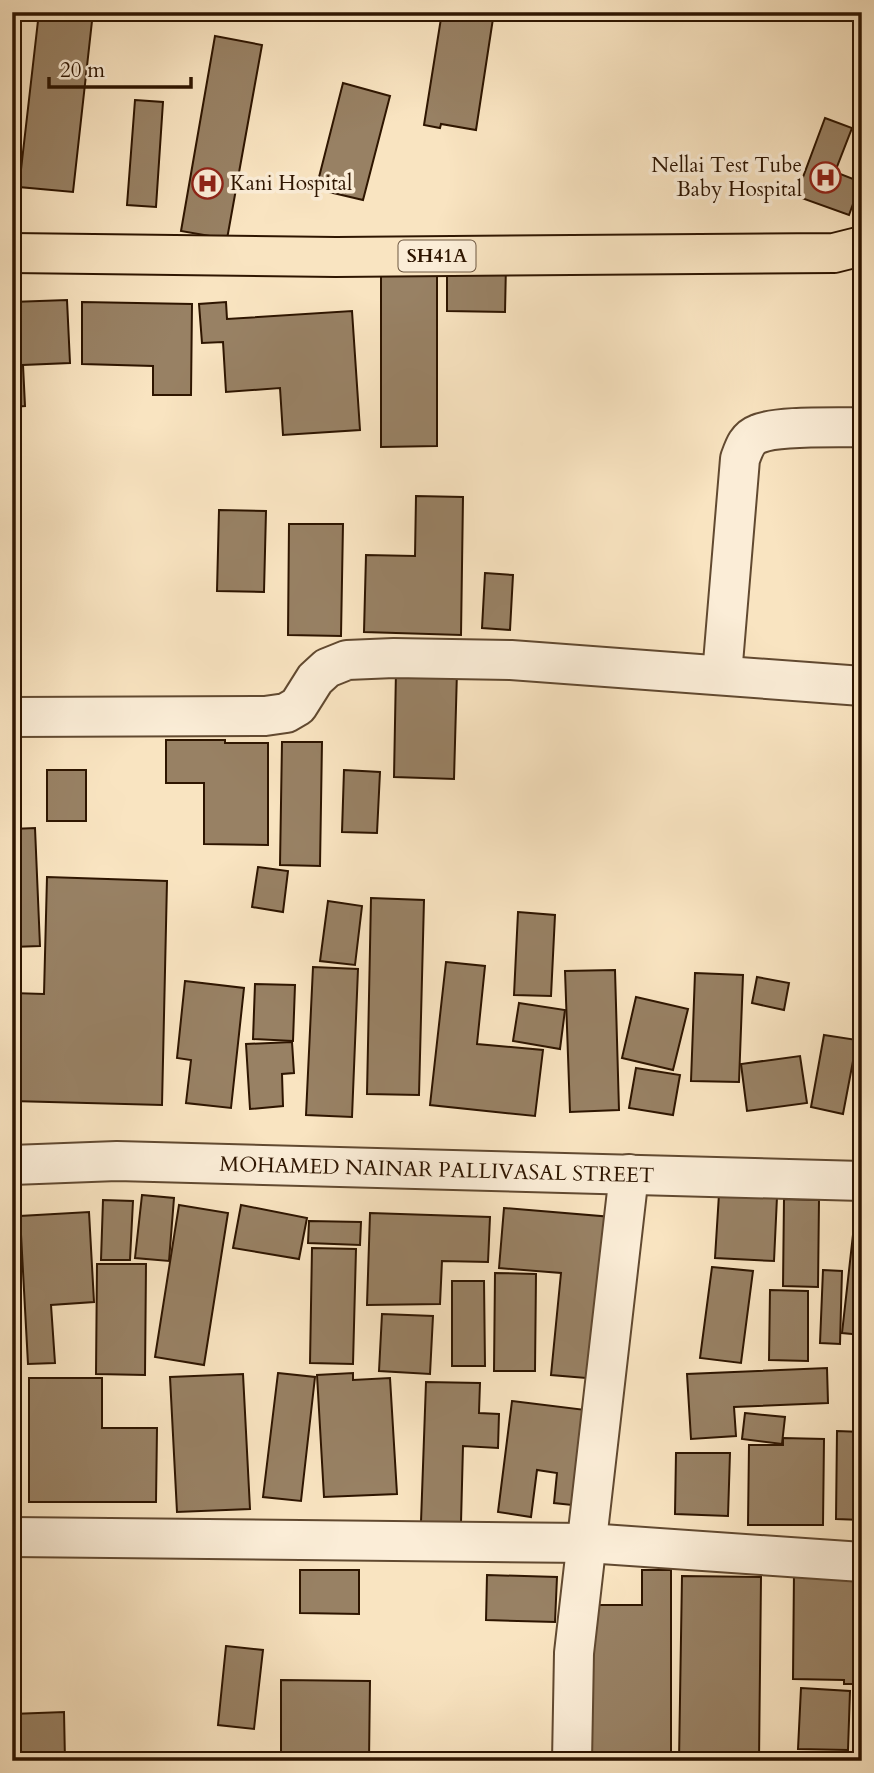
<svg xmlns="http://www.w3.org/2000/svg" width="874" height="1773" font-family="Cardo,serif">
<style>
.building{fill:#988164;stroke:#2e1500;stroke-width:2}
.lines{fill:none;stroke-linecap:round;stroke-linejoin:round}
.street-casing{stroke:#614930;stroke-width:42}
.primary-casing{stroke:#2e1500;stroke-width:42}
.street{stroke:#fbedd7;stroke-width:38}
.primary{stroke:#f9e4c1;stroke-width:38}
.labels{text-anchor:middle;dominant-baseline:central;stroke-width:7;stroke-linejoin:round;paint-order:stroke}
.shield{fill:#fbedd7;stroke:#6c5640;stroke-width:2}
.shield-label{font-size:19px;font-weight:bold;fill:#2e1500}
.poi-label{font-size:21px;fill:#2e1500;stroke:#fbedd7;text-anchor:end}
.street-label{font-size:21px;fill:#2e1500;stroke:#fbedd7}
</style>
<rect width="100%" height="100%" fill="#f9e4c1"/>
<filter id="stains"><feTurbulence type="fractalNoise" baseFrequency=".00286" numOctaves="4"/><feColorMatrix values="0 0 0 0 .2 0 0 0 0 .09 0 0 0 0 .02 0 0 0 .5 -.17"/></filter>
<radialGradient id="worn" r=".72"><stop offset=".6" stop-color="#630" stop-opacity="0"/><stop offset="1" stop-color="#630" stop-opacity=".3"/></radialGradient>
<g class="building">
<polygon points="39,12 93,12 73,192 19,187"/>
<polygon points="442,12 494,12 476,130 441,124 440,128 424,125"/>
<polygon points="215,36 262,45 227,239 181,231"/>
<polygon points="343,83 390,96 363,200 316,189"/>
<polygon points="135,100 163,102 156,207 127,205"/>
<polygon points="825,118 852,128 835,172 861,182 849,215 796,196"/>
<polygon points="381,263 437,263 437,446 381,447"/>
<polygon points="447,263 506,264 505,312 447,311"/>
<polygon points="67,300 70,363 23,365 25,406 12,407 12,302"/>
<polygon points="82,302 192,304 191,395 153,395 153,366 82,364"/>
<polygon points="226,302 227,319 352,311 360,430 283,435 280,388 226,392 223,342 202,343 199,304"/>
<polygon points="416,496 463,497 461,635 364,632 366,555 415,556"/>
<polygon points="219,510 266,511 264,592 217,591"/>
<polygon points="289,524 343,524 341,636 288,635"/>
<polygon points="485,573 513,575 510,630 482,628"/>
<polygon points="396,670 457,671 454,779 394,777"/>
<polygon points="166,740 225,740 225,743 268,743 268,845 204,844 204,783 166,783"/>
<polygon points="282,742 322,742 320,866 280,865"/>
<rect x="47" y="770" width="39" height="51"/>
<polygon points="344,770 380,772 377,833 342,832"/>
<polygon points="35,828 40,946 12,947 12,829"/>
<polygon points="258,867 288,871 283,912 252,907"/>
<polygon points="47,877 167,881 162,1105 12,1101 12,993 44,994"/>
<polygon points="371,898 424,900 419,1095 367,1094"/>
<polygon points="328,901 362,906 355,965 320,961"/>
<polygon points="518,912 555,915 551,996 514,995"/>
<polygon points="446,962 485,966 477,1044 543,1050 535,1116 430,1105"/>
<polygon points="313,967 358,969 352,1117 306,1115"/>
<polygon points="615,970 619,1110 570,1112 565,971"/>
<polygon points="695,973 743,975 739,1082 691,1081"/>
<polygon points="757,977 789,983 784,1010 752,1003"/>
<polygon points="185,981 244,988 231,1108 186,1103 191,1060 177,1058"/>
<polygon points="255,984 295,985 293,1041 253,1039"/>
<polygon points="636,997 688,1009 673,1070 622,1058"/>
<polygon points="519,1003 565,1010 560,1049 513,1041"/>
<polygon points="824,1035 857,1040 843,1114 811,1107"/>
<polygon points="292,1042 294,1073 282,1074 283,1106 250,1109 246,1044"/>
<polygon points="800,1056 807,1103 747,1111 741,1064"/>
<polygon points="636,1068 680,1075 673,1115 629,1108"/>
<polygon points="719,1194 777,1197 774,1261 715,1258"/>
<polygon points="142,1195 174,1198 169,1261 135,1258"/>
<polygon points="784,1199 819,1200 818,1287 783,1286"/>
<polygon points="857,1199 862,1199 862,1335 842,1333"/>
<polygon points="103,1200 133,1201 130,1260 101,1260"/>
<polygon points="179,1205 228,1213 204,1365 155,1357"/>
<polygon points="241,1205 307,1218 299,1259 233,1248"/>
<polygon points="504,1208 612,1217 598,1379 551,1375 561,1273 499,1268"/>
<rect x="12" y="1212" width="2" height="64"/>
<polygon points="89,1212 94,1302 51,1305 55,1363 28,1364 20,1216"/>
<polygon points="370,1213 490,1217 488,1262 442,1261 440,1304 367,1305"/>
<polygon points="309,1221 361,1222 360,1245 308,1243"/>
<polygon points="312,1248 356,1249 353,1364 310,1363"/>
<polygon points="97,1264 146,1264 145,1375 96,1374"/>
<polygon points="712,1267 753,1271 741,1363 700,1358"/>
<polygon points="823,1270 842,1271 840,1344 820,1343"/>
<polygon points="495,1273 536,1274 535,1371 494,1371"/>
<polygon points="452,1281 484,1281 485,1366 452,1366"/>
<polygon points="770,1290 808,1291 808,1361 769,1360"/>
<polygon points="382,1314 433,1316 430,1374 379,1371"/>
<rect x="855" y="1366" width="7" height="40"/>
<polygon points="827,1368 828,1403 734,1407 736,1436 691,1439 687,1374"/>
<polygon points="278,1373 315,1377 301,1501 263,1497"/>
<polygon points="353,1373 353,1380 390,1378 397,1494 324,1497 317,1375"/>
<polygon points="243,1374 250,1509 177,1512 170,1377"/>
<polygon points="29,1378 102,1378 102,1428 157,1428 156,1502 29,1502"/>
<polygon points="426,1382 480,1383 479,1413 499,1414 498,1448 463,1446 461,1523 421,1522"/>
<polygon points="512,1401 594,1411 576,1477 572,1505 554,1503 557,1473 537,1470 531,1517 498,1512"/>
<polygon points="745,1413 785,1417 782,1444 742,1439"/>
<polygon points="837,1431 862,1432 862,1520 836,1519"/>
<polygon points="783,1438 824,1439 823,1525 748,1525 749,1445 783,1445"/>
<polygon points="676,1453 730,1453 728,1516 675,1514"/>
<polygon points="300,1570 359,1570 359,1614 300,1613"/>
<polygon points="642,1570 671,1570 671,1761 588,1761 588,1605 642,1605"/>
<polygon points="794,1572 862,1572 862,1684 844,1684 844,1680 793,1679"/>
<polygon points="487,1575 557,1577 555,1622 486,1620"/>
<polygon points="682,1576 761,1577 759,1761 679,1761"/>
<polygon points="226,1646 263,1650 254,1729 218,1725"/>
<polygon points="281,1680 370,1681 369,1761 281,1761"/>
<polygon points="801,1688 850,1691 848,1750 798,1749"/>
<polygon points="64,1712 65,1761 12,1761 12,1714"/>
</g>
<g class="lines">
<defs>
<g id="street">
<path d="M722,675L740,459C744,448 747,438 758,434C778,425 838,428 862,427"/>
<polyline points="12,717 265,716 286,713 298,706 315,679 327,668 347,660 394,658 511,660 862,686"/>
<path id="s1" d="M12,1165L117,1161L862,1181"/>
<polyline points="12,1537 587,1543 862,1562"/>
<polyline points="572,1761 574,1653 629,1174"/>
</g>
<polyline id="primary" points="12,253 336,257 834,253 862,246"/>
</defs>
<use href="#street" class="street-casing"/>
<use href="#primary" class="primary-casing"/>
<use href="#street" class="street"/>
<use href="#primary" class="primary"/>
</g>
<defs>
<symbol id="hospital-ring" viewBox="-11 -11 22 22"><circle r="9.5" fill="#fbedd7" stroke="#8f2418" stroke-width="1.5"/><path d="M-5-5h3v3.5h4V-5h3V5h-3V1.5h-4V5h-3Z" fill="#8f2418"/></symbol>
</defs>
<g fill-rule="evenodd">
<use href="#hospital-ring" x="808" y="160" width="35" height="35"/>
<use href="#hospital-ring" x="190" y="166" width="35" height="35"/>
</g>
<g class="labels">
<rect class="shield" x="398.5" y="240.5" width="77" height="31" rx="5"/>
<g class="shield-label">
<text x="437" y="256">SH41A</text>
</g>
<g class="poi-label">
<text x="802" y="165">Nellai Test Tube<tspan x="802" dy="24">Baby Hospital</tspan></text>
<text x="230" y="183" text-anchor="start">Kani Hospital</text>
</g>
<g class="street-label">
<text stroke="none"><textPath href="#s1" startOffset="425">MOHAMED NAINAR PALLIVASAL STREET</textPath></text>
</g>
</g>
<rect width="874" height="1773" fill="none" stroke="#f9e4c1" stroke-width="42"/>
<rect x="14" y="14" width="846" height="1745" fill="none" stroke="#2e1500" stroke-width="3.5"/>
<rect x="21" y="21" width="832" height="1731" fill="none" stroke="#2e1500" stroke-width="2"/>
<path d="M49 77v10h142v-10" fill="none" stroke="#2e1500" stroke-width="3.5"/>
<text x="60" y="77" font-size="21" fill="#2e1500" stroke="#fbedd7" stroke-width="5" paint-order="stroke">20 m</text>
<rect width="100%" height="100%" filter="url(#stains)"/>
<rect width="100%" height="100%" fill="url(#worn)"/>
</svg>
